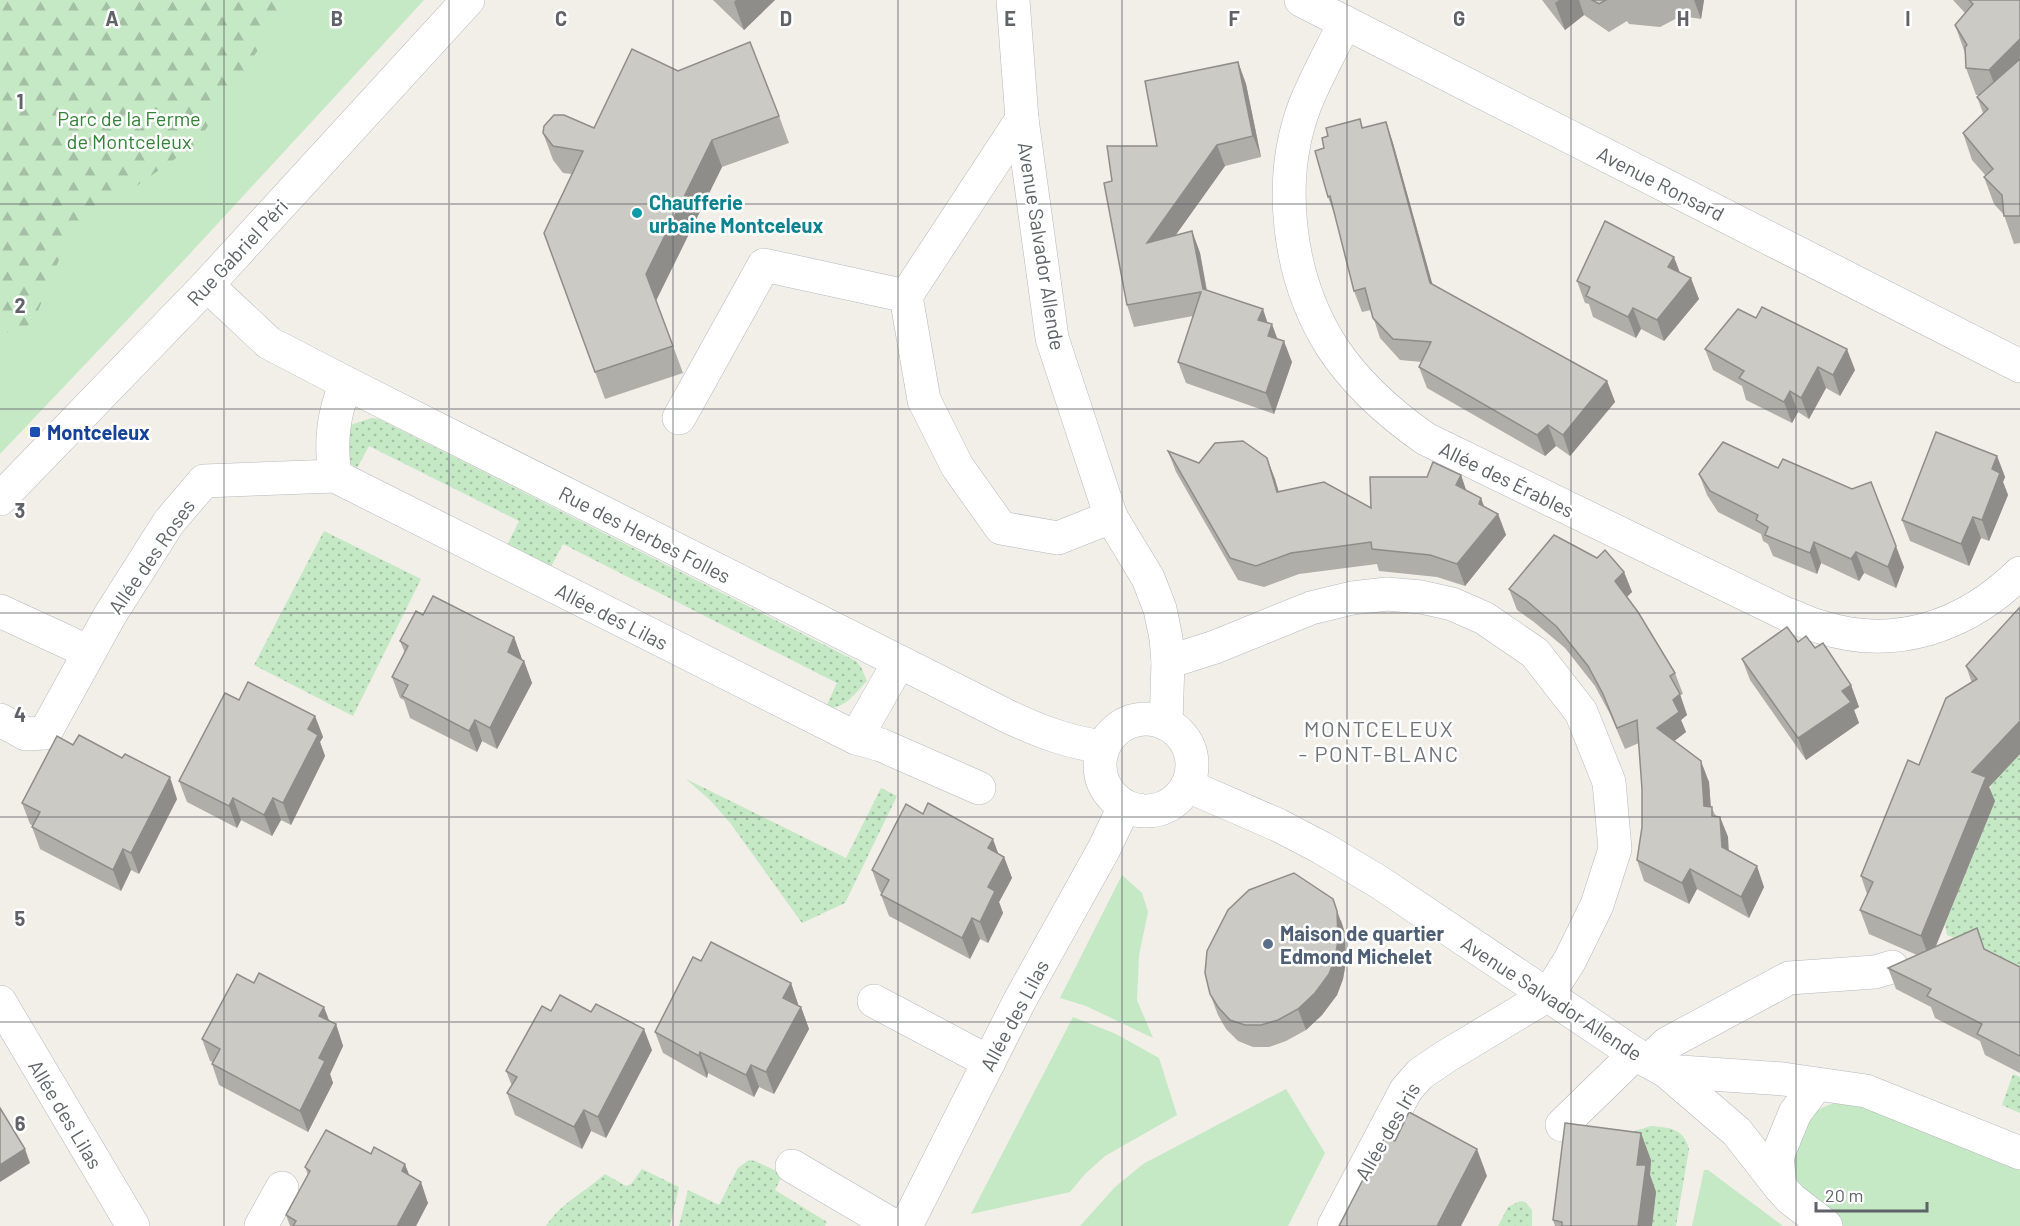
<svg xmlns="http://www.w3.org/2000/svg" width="2020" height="1226" font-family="Barlow,sans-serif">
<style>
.green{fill:#c5e8c5}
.forest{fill:url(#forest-firs)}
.garden{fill:url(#garden-dots)}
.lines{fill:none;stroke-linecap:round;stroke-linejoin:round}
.minor-casing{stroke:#b5b8bc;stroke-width:34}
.minor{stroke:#fff;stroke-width:33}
.wall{fill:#afaea9}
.shaded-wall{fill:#8f8d8a}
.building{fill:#cccac5;stroke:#8f8d8a;stroke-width:1.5}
.grid{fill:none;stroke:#5f6368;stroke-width:1.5;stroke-opacity:0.55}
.culture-dot{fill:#0f9aa8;stroke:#fff;stroke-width:2}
.transit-dot{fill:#1a4fb4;stroke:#fff;stroke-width:2}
.service-dot{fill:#5c6f8a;stroke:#fff;stroke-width:2}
.labels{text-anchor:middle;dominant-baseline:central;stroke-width:5;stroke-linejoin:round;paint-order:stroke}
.park-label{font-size:20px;fill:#348238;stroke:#fff}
.street-label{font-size:20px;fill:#5f6368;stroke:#fff}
.culture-label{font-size:20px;font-weight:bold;fill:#0d838f;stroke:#fff;text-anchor:start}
.transit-label{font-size:20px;font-weight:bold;fill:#164399;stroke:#fff;text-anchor:start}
.service-label{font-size:20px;font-weight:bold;fill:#4e5e75;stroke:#fff;text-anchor:start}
.quarter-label{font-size:22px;letter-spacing:1.5px;fill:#70757a;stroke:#fff}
.grid-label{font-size:20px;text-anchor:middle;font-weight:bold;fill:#5f6368;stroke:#fff;stroke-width:5;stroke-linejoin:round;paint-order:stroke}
</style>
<defs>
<pattern id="forest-firs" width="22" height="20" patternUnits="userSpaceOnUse" patternTransform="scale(1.5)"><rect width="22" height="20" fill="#c5e8c5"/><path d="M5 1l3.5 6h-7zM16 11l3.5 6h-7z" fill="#a3c0a4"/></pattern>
<pattern id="garden-dots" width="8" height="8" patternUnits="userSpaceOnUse" patternTransform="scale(1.5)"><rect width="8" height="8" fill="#c5e8c5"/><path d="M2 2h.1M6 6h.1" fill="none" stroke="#a3c0a4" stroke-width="1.8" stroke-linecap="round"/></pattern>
</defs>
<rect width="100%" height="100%" fill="#f1efe8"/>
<g class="green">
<polygon points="0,0 424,0 185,259 0,454"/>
<polygon points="1122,875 1142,893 1148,912 1139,955 1137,1000 1153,1038 1086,1006 1060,998"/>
<polygon points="1073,1017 1116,1034 1159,1058 1177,1115 1105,1156 1085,1174 1070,1192 971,1214"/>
<polygon points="1286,1089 1325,1153 1288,1226 1080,1226 1115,1187 1143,1164"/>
<path d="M1846,1101L2020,1163V1226H1841L1799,1191L1789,1159C1805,1127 1806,1106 1846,1101Z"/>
<polygon points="1704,1170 1708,1170 1783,1226 1692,1226"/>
</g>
<polygon class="forest" points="0,0 291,0 196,144 70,233 33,323 10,334 0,328"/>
<g class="garden">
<path d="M372,418L379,419L856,661L861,667L867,681C855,693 844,711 826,707L837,683L563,544L545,578L502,556L519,521L369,446L357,468L348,462L350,425Z"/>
<polygon points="324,531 421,579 353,716 254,665"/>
<polygon points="2020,754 2020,985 1984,949 1947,935 1945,924 1994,801 1987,798 1993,781"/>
<polygon points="686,779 846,858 881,788 897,796 845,903 802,923 731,824 711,801"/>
<polygon points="2013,1074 2020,1077 2020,1113 2002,1105"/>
<path d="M1651,1126C1671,1128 1683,1128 1689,1149L1676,1226H1652L1656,1193L1623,1141L1635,1131Z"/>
<polygon points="749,1160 755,1161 783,1174 775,1190 827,1222 825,1226 679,1226 688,1190 719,1205 738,1168"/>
<path d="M642,1169L679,1187L670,1226H546C561,1203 585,1192 605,1174L626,1186L631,1184Z"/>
<polygon points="1520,1201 1525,1202 1532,1210 1532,1226 1498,1226 1508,1207"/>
</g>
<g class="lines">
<defs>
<g id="minor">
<polyline points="1013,0 1022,119 1052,338 1111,517 1148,578 1160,609 1166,638 1168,662 1166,724"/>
<polyline points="1301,0 2020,366"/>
<path d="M1345,22C1332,49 1316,77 1305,105C1276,181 1288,278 1332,347C1357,385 1390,414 1426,439L1786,614C1798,618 1809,624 1821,627C1895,651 1966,626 2020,573"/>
<path d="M207,285L269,343L346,383L1007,716C1039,731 1067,742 1103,747"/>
<polyline points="906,296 924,400 957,466 1001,528 1058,538 1111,517"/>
<polyline points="679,418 764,265 906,296 1022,119"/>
<path d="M335,476C330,442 333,415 346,383"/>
<polyline points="0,499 207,285 468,0"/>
<polyline points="0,611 89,652"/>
<polyline points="1168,662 1215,647 1311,608 1352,598 1387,594 1421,597 1452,604 1484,618 1535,653 1581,712 1609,782 1615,849 1597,905 1570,960 1548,995 1445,1057 1420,1074 1406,1090 1334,1226"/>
<circle cx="1146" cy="765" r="46"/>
<polyline points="0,720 26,734 45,733 110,615 169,522 204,481 335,476 856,738 881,745 979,788"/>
<polyline points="856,738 899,662"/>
<polyline points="1188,786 1278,825 1322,848 1379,882 1635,1054 1666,1071 1737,1132 1780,1187 1791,1199 1826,1226"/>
<polyline points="874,1001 989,1062"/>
<polyline points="0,1002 133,1226"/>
<polyline points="1648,1061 1668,1043 1789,978 1875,972 1892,967"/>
<polyline points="1666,1071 1783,1079 1866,1091 2020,1153"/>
<polyline points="1562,1125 1635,1054"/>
<polyline points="792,1166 894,1226"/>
<polyline points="1780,1187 1777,1157 1795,1113 1816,1085"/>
<polyline points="261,1226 282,1188"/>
<polyline points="906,1226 1020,1000 1104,849 1124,807"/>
</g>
</defs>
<use href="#minor" class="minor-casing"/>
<use href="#minor" class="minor"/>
</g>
<g class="wall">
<polygon points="713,0 775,0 744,30"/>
<polygon points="1542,0 1704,0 1701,19 1681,16 1660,27 1629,24 1627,21 1609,32 1584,15 1565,30"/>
<polygon points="1953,0 2020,0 2020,243 2014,244 2004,215 1994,204 1984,177 1986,176 1972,160 1963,133 1983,113 1977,97 1980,95 1976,95 1966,68 1965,53 1955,25 1965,13"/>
<polygon points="1238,62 1246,84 1261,157 1225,166 1175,236 1192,231 1200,253 1207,290 1268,323 1292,362 1274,414 1186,383 1178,362 1193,316 1134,327 1127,305 1112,181 1157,146"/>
<polygon points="678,71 779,116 789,143 722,167 656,300 683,373 605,399 544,233 572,174 563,173 553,160 543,133 594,128"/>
<polygon points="1360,119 1363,128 1386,122 1393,143 1432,284 1607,381 1615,402 1570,456 1556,446 1545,456 1427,388 1419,367 1422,362 1400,360 1380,338 1371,310 1362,312 1354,291 1335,216 1328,197 1324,148 1328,136"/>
<polygon points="1680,273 1699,299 1664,341 1641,329 1636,338 1593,317 1589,304 1585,303 1577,281"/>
<polygon points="1705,349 1855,370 1840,396 1826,388 1809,419 1798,412 1792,423 1746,400 1742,386 1713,370"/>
<polygon points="1168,451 1199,463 1267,458 1279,492 1371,508 1427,477 1461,475 1466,490 1484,507 1498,514 1506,535 1465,586 1437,577 1379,571 1377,564 1299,574 1264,587 1238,580 1176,472"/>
<polygon points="1997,456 2005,477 2003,482 2008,495 1989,541 1981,538 1969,566 1910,541 1902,520"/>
<polygon points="1699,474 1904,567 1896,588 1864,573 1859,581 1821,563 1817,574 1773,556 1768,544 1763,541 1761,534 1718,512 1707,495"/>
<polygon points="1597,558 1624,572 1632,592 1627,597 1675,673 1683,694 1680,695 1687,715 1681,720 1686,732 1674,741 1709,782 1711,807 1716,816 1720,817 1728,837 1728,851 1764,887 1749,918 1697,889 1689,904 1644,881 1637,860 1642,827 1642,789 1639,743 1625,749 1610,714 1595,686 1565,648 1534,622 1517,610 1509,589"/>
<polygon points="2020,607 2020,754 1989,787 1995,801 1936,946 1984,949 2020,967 2020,1073 1985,1055 1980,1041 1935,1018 1931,1007 1896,989 1888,968 1917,955 1869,934 1860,910 1867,894 1861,876 1972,683 1966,666"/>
<polygon points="423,615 514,637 522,660 524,661 532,683 497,749 482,741 477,752 410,718 404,700 400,698 392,677 405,653 400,641"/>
<polygon points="1815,648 1851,685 1859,707 1854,710 1859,723 1806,760 1750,680 1742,659"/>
<polygon points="239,700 315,716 323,737 320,742 325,756 291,825 281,820 272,836 241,820 237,828 187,802 179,781"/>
<polygon points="73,745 177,799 139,874 131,870 121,891 40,849 32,827 33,826 30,824 22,803"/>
<polygon points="999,854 1004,857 1012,878 999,902 1003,913 988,943 980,939 970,959 889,916 881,895 882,893 880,892 872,870"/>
<polygon points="1341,920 1345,933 1346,962 1343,979 1337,995 1322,1015 1306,1030 1286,1041 1269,1047 1253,1047 1238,1041 1226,1029 1218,1015 1210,994"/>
<polygon points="701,961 791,983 798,1004 798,1006 801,1007 809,1029 774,1094 759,1087 754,1097 708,1073 707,1078 663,1053 655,1032"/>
<polygon points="551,1011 652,1050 606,1138 591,1131 582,1149 515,1115 507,1093 512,1086 506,1071"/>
<polygon points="329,1021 336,1024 343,1046 330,1074 333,1083 308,1132 219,1085 212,1064 213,1062 210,1061 202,1039"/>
<polygon points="1651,1160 1650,1175 1656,1192 1652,1226 1555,1226 1553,1220"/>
<polygon points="305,1167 409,1175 428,1203 416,1226 290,1226 286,1215 308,1175"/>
</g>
<g class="shaded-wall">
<polygon points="736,0 775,0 744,30 734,2"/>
<polygon points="1559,0 1579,0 1584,15 1565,30 1555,3"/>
<polygon points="1694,0 1704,0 1701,19"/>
<polygon points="2020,39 2020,76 1999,97 1989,70"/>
<polygon points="1238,62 1246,84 1261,157 1253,136"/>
<polygon points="1386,122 1393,143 1438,304 1430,283"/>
<polygon points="712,140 722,167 656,301 646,274"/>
<polygon points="1217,145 1225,166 1155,264 1147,243"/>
<polygon points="1192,231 1200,253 1210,310 1203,289"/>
<polygon points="1674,257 1682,278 1668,267"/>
<polygon points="1691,278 1699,299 1664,341 1657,320"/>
<polygon points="1633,308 1641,329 1636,338 1628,317"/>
<polygon points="1263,309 1270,330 1272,324 1280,346 1268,336 1258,320"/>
<polygon points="1284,341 1292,362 1274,414 1266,393"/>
<polygon points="1847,349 1855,370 1840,396 1833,375"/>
<polygon points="1818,367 1826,388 1809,419 1801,398"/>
<polygon points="1607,381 1615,402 1570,456 1563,435"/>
<polygon points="1790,391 1798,412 1792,423 1784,402"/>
<polygon points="1548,425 1556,446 1545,456 1537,435"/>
<polygon points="1997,456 2005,477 2003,482 2008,495 1989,541 1982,520 1992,469"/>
<polygon points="1267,458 1275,479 1285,514 1277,492"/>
<polygon points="1461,475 1468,496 1456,485"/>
<polygon points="1481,498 1489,519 1479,504"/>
<polygon points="1498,514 1506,535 1465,586 1457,564"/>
<polygon points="1973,517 1981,538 1969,566 1961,544"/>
<polygon points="1814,542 1821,563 1817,574 1810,553"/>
<polygon points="1896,546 1904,567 1896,588 1888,567"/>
<polygon points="1856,552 1864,573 1859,581 1851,559"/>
<polygon points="1624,572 1632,592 1622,601 1615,581"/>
<polygon points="514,637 522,659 515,673 508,652"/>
<polygon points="524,661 532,683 497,749 490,728"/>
<polygon points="1851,685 1859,707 1854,710 1859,723 1806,760 1798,738 1842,691"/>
<polygon points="1680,694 1687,715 1681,720 1686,732 1664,749 1657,728 1673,700"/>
<polygon points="315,716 323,737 320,742 325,756 291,825 283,803 308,729"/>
<polygon points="475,720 482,741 477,752 469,731"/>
<polygon points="2020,721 2020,754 1989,787 1995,801 1930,960 1921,936 1972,772"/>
<polygon points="1701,761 1709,782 1712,827 1704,806"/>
<polygon points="170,777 177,799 139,874 131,853"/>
<polygon points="233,798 241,820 237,828 229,806"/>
<polygon points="273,798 281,820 272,836 264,815"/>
<polygon points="1720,817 1728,837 1730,868 1722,847"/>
<polygon points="993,839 1001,861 988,848"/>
<polygon points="123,849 131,870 121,891 113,870"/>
<polygon points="1004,857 1012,878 999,902 1003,913 988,943 980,922 988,887"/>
<polygon points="1757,866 1764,887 1749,918 1741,897"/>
<polygon points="1690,869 1697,889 1689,904 1682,883"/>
<polygon points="1333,899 1345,933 1346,962 1343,979 1337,995 1322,1015 1306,1030 1298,1009"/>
<polygon points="972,918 980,939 970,959 962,938"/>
<polygon points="791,983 798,1004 791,1019 783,998"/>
<polygon points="324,1007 332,1028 319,1016"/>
<polygon points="801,1007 809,1029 774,1094 766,1072"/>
<polygon points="336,1024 343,1046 330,1074 333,1083 308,1132 300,1111 319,1058"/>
<polygon points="644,1029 652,1050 606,1138 598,1117"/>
<polygon points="700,1052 708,1073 707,1078 699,1056"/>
<polygon points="751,1065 759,1087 754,1097 746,1075"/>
<polygon points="584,1110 591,1131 582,1149 574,1127"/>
<polygon points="1641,1133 1651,1160 1650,1175 1656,1192 1652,1226 1638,1226 1637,1165"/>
<polygon points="25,1149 30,1163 0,1182 0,1165"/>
<polygon points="1477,1149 1487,1176 1461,1226 1437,1226"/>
<polygon points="405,1164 413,1185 402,1171"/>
<polygon points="421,1182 428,1203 416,1226 397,1226"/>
</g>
<g class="building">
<polygon points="1592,0 1606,0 1599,4"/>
<polygon points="1969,0 2020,0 2020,39 1989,70 1966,68 1965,47 1967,45 1955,25 1973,4"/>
<polygon points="750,42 779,116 712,140 646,274 673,346 595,372 544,233 583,151 553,146 543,133 544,126 554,115 564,115 594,128 632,49 678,71"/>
<polygon points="2020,59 2020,216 2004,216 2002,195 1984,177 1993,169 1963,133 1988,109 1977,97"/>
<polygon points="1238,62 1253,136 1217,145 1147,243 1192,231 1203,289 1263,309 1258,320 1272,324 1268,336 1284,341 1266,393 1178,362 1201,292 1127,305 1104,183 1112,181 1107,146 1157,146 1145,81"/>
<polygon points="1360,119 1362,128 1386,122 1430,283 1607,381 1563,435 1548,425 1537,435 1419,367 1431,342 1393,339 1373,318 1365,288 1354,291 1330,196 1328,197 1315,151 1324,148 1322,138 1328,136 1326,128"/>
<polygon points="1605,221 1674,257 1668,267 1691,278 1657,320 1633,308 1628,317 1586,296 1590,287 1577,281"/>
<polygon points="1762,307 1847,349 1833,375 1818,367 1801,398 1790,391 1784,402 1739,378 1744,371 1705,349 1738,309 1756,318"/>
<polygon points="1936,432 1997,456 1992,469 2000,473 1982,520 1973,517 1961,544 1902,520"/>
<polygon points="1243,441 1267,458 1277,492 1324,482 1371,508 1370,477 1427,477 1433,462 1461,475 1456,485 1481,498 1479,504 1498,514 1457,564 1430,555 1372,549 1371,542 1291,553 1256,566 1230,558 1168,451 1199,463 1215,443"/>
<polygon points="1723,442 1778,468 1783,459 1852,489 1871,482 1896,546 1888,567 1856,552 1851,559 1814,542 1810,553 1765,535 1768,527 1756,520 1758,515 1710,491 1699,474"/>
<polygon points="1554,535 1597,558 1605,550 1624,572 1615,581 1638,612 1675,673 1670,676 1680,694 1673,700 1679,712 1657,728 1701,761 1704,806 1712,807 1712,816 1720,817 1722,847 1757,866 1741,897 1690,869 1682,883 1637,860 1642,827 1642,789 1637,720 1617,728 1603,694 1588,666 1557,627 1527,601 1509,589"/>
<polygon points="433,596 514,637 508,652 524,661 490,728 475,720 469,731 402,696 408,685 392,677 408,646 400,641 416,611 423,615"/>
<polygon points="2020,607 2020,721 1972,772 1986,777 1921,936 1860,910 1873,882 1861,876 1908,760 1919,765 1946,698 1977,679 1966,666"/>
<polygon points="1787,627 1798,642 1806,636 1815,648 1823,643 1851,685 1842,691 1851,702 1798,738 1742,659"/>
<polygon points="248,682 315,716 308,729 318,735 283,803 273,798 264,815 233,798 229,806 179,781 225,693 239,700"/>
<polygon points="79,735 122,758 125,754 170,777 131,853 123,849 113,870 32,827 40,812 22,803 57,736 73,745"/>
<polygon points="928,803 993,839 988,848 1004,857 988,887 995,891 980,922 972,918 962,938 881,895 889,880 872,870 906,804 923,814"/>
<polygon points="1294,873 1333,899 1337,911 1338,941 1335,958 1329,974 1315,993 1298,1009 1278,1020 1261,1025 1245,1025 1230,1020 1218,1007 1210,994 1205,973 1207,951 1228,910 1249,890"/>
<polygon points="1977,928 1984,949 2020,967 2020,1056 1977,1034 1982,1024 1927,996 1931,989 1888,968"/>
<polygon points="711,942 791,983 783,998 801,1007 766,1072 751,1065 746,1075 700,1052 699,1056 655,1032 693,957 701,961"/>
<polygon points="259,973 324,1007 319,1016 336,1024 319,1058 325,1061 300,1111 212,1064 220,1049 202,1039 237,974 254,983"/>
<polygon points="560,995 591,1012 596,1004 644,1029 598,1117 584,1110 574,1127 507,1093 517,1077 506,1071 542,1006 551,1011"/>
<polygon points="0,1108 25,1149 0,1165"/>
<polygon points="1409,1112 1477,1149 1437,1226 1339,1226 1385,1137 1395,1141"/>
<polygon points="1565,1123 1641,1133 1637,1165 1646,1165 1638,1226 1562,1226 1562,1222 1553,1220"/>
<polygon points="326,1130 371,1154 374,1147 405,1164 402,1171 421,1182 397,1226 293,1226 296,1221 286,1215 310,1171 305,1167"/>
</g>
<path class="grid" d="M224,0V1226M449,0V1226M673,0V1226M898,0V1226M1122,0V1226M1347,0V1226M1571,0V1226M1796,0V1226M0,204H2020M0,409H2020M0,613H2020M0,817H2020M0,1022H2020"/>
<circle class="culture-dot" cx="637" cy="213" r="6"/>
<rect class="transit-dot" x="29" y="426" width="12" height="12" rx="3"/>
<circle class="service-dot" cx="1268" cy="944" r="6"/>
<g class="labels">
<g class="park-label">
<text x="129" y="118">Parc de la Ferme<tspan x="129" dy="23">de Montceleux</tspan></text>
</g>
<g class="street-label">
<text transform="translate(1661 183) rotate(27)">Avenue Ronsard</text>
<text transform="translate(1042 246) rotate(81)">Avenue Salvador Allende</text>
<text transform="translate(237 252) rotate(-47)">Rue Gabriel Péri</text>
<text transform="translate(1507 479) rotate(26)">Allée des Érables</text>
<text transform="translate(645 534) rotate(27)">Rue des Herbes Folles</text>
<text transform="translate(151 556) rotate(-55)">Allée des Roses</text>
<text transform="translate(612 616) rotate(27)">Allée des Lilas</text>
<text transform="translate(1552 998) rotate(33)">Avenue Salvador Allende</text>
<text transform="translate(1014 1015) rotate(-62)">Allée des Lilas</text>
<text transform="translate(66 1114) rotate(59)">Allée des Lilas</text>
<text transform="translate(1387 1131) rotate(-60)">Allée des Iris</text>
</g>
<g class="culture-label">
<text x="649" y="202">Chaufferie<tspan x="649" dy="23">urbaine Montceleux</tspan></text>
</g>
<g class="transit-label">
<text x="47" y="432">Montceleux</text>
</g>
<g class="service-label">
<text x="1280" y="933">Maison de quartier<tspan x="1280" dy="23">Edmond Michelet</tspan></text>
</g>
<g class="quarter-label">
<text x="1379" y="728">MONTCELEUX<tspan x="1379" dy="25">- PONT-BLANC</tspan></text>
</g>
</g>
<g class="grid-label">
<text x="112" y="26">A</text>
<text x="337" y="26">B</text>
<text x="561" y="26">C</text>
<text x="786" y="26">D</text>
<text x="1010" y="26">E</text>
<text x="1234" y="26">F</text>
<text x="1459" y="26">G</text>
<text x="1683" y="26">H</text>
<text x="1908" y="26">I</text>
<text x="20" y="109">1</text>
<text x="20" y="313">2</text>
<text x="20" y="518">3</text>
<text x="20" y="722">4</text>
<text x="20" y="926">5</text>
<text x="20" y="1131">6</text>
</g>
<path d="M1816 1202v9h111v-9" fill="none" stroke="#5f6368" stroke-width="3"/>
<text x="1825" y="1202" font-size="18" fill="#5f6368" stroke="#ffffff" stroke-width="4.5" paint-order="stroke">20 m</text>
</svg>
